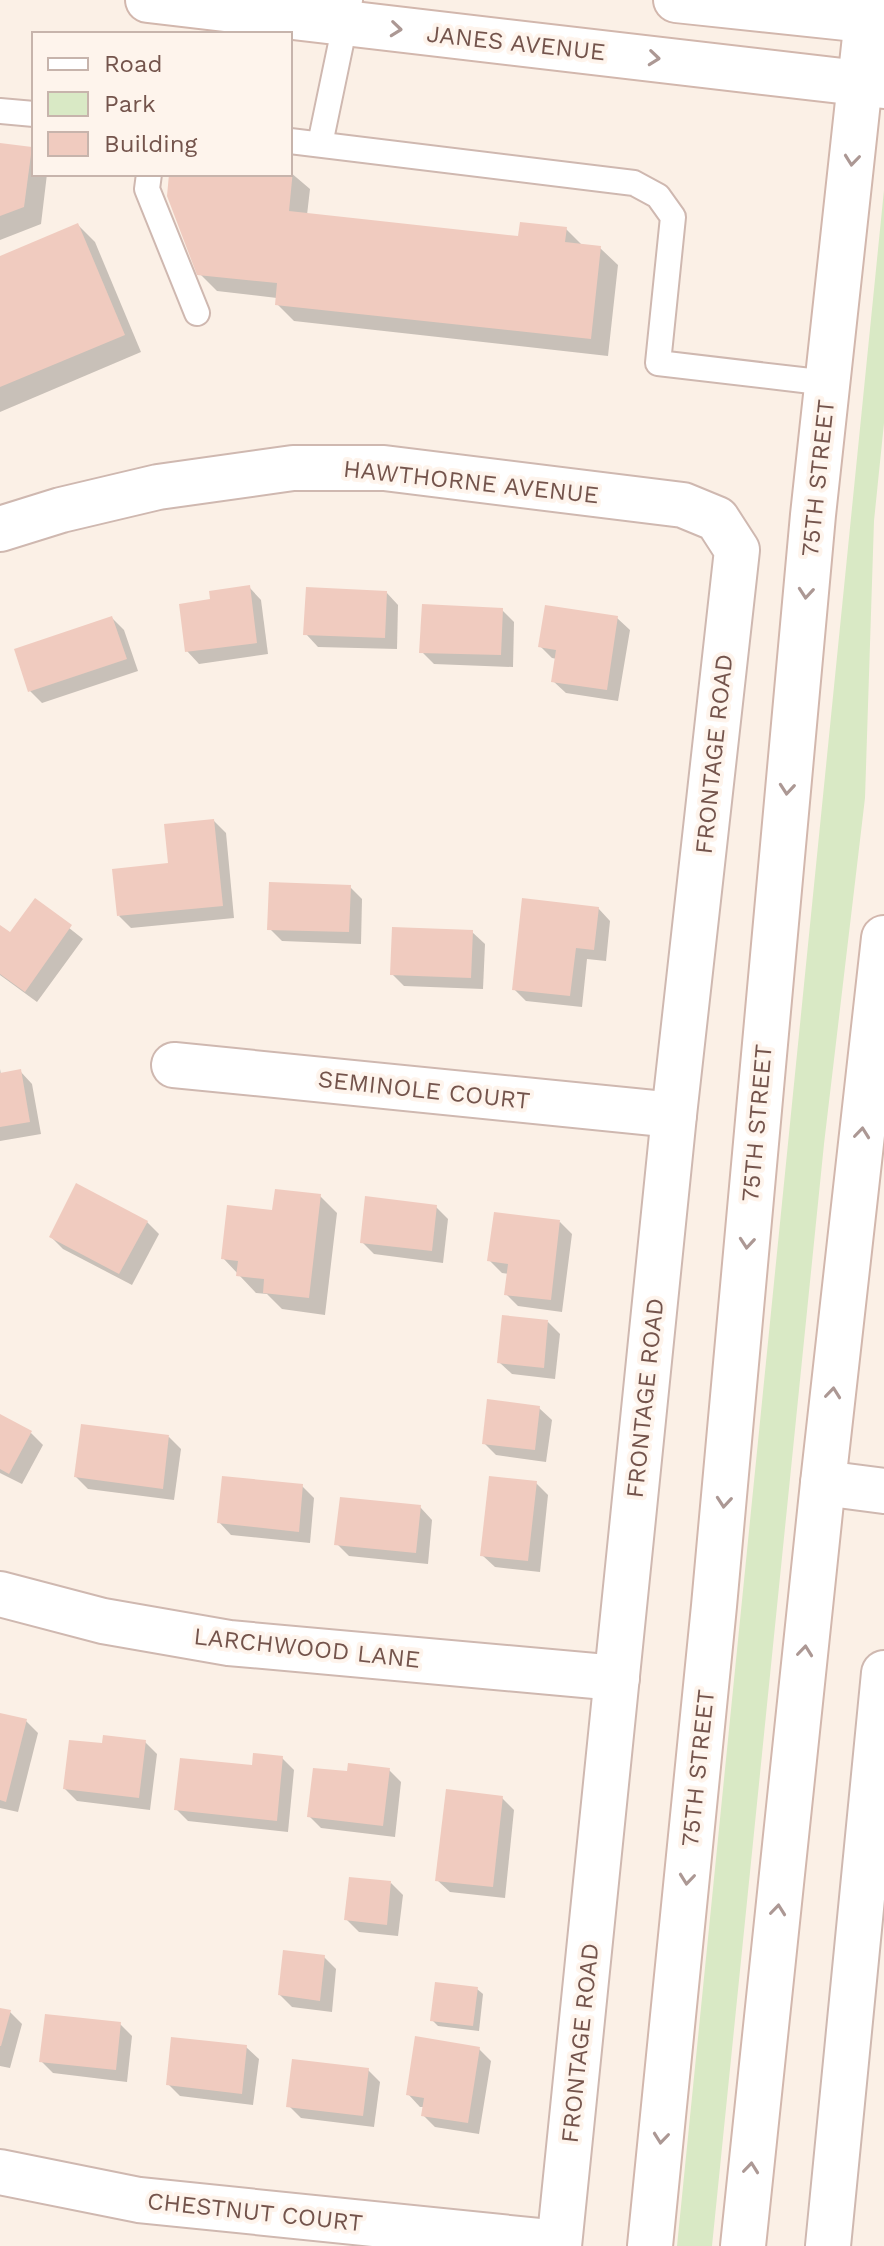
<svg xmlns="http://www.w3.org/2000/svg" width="884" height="2246" font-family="'Work Sans',sans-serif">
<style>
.green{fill:#d9e9c5}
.shadow{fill:#0003}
.building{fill:#f0cbbf}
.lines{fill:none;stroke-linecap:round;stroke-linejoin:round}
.lane-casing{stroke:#cfb8b0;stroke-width:28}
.street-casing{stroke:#cfb8b0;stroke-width:48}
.secondary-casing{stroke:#d2b7ad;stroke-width:48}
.lane{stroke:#fff;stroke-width:24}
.street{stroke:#fff;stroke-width:44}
.secondary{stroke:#fff;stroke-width:44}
.oneway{stroke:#ac9894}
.labels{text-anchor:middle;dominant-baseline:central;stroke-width:8;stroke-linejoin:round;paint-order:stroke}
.street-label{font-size:24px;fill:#74544c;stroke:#fef4ec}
</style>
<rect width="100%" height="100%" fill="#fbf0e6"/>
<polygon class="green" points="884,190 884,423 874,521 865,798 824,1144 712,2246 677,2246"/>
<g class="shadow">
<polygon points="0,145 31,149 34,152 34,174 47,174 41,224 0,240"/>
<polygon points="290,172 310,189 307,215 520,238 566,229 583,246 600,248 618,265 608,356 294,321 277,304 277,298 217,291 199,273 171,174 290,174"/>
<polygon points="78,225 95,242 141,352 0,412 0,258"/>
<polygon points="249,587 261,600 268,654 199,664 187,651"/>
<polygon points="386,592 398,605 397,649 318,647 306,634"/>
<polygon points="502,610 514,622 513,667 434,664 422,652"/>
<polygon points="112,618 124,630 138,671 42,703 30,691"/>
<polygon points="617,618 630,630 618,701 566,693 553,681 557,659 552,658 540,646"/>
<polygon points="214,821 226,833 234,918 131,928 119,916"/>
<polygon points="350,887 362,899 361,944 282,941 270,929"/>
<polygon points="35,901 83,939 37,1002 0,975 0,927 10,935"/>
<polygon points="598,908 610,921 606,961 587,959 582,1007 526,1001 514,989"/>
<polygon points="472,932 485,944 483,989 404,986 392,974"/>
<polygon points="0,1069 1,1075 20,1071 32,1084 41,1134 0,1141"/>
<polygon points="320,1196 337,1213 325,1315 282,1309 267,1294 256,1293 223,1258 274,1213"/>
<polygon points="436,1207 448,1219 443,1263 374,1254 362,1242"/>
<polygon points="147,1222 159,1234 132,1285 63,1249 51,1237"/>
<polygon points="560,1222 572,1234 562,1312 518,1306 506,1294 509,1274 502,1273 490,1261"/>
<polygon points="548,1322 560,1334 555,1379 512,1374 499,1362"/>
<polygon points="539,1408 552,1420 546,1462 496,1455 484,1443"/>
<polygon points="0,1417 31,1433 43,1445 22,1484 0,1473"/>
<polygon points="169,1437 181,1449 174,1500 88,1489 76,1477"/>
<polygon points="536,1483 548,1495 540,1572 495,1567 482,1555"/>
<polygon points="302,1486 314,1498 310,1543 231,1535 219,1522"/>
<polygon points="420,1507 432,1520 428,1564 349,1556 337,1544"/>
<polygon points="0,1715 26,1721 38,1733 18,1812 0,1808"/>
<polygon points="145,1742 157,1754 150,1810 77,1801 65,1789 104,1746"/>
<polygon points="282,1758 294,1770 288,1832 188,1821 176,1809 253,1768"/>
<polygon points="389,1770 401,1782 395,1837 321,1828 309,1816 349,1774"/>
<polygon points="502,1798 514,1810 505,1898 450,1892 437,1880"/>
<polygon points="391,1883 403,1895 398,1936 359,1932 346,1919"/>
<polygon points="324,1957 336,1969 332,2012 292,2007 280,1995"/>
<polygon points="477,1989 483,1994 479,2031 438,2026 432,2020"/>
<polygon points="0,2010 10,2012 22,2024 10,2068 0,2066"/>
<polygon points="120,2024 132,2036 127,2082 53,2073 41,2061"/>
<polygon points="246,2047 259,2059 253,2105 180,2096 168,2084"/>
<polygon points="479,2049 491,2061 479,2134 435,2127 423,2115 424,2107 420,2107 408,2094"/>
<polygon points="368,2070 380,2082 374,2127 301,2118 289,2106"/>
</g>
<g class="building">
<polygon points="0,143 32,147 24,207 0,216"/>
<polygon points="290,170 293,170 289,211 518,236 520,222 567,227 565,242 601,246 591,339 275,305 277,283 197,275 167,196 169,174 290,174"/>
<polygon points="78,223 125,335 0,387 0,256"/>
<polygon points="250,585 257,643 185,652 179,604 210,599 209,591"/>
<polygon points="306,587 387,591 385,638 303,635"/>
<polygon points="422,604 503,608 501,655 419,653"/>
<polygon points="545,605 618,616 607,690 551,682 556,650 538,647"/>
<polygon points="112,616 127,659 28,692 14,649"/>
<polygon points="214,819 223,906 117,916 112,869 168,863 164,824"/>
<polygon points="269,882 351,885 349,932 267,930"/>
<polygon points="35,898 72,925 25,992 0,974 0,925 10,932"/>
<polygon points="522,898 599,907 594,950 576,948 570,996 512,990"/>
<polygon points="392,927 473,930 471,978 390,975"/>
<polygon points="21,1069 30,1122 0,1127 0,1073"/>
<polygon points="76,1183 148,1221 119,1274 49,1237"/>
<polygon points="275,1189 321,1194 309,1298 263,1293 264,1279 236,1276 238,1261 221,1259 227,1205 272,1210"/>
<polygon points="365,1196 437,1205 432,1251 360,1243"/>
<polygon points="494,1212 560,1220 551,1300 504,1295 508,1264 487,1261"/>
<polygon points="502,1315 548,1320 544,1368 497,1363"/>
<polygon points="487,1399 540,1406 535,1450 482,1444"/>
<polygon points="0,1414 32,1431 9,1474 0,1469"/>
<polygon points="81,1424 169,1435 163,1489 74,1477"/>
<polygon points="222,1476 303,1484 299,1532 217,1523"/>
<polygon points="489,1476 537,1481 528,1561 480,1556"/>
<polygon points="340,1497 421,1505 416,1553 334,1545"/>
<polygon points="0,1713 27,1719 6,1802 0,1800"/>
<polygon points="103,1735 146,1740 139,1798 63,1789 69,1740 102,1743"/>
<polygon points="253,1753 283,1756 277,1821 174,1810 180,1758 252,1765"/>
<polygon points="348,1763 390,1768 383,1826 307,1817 313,1768 347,1771"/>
<polygon points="446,1789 503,1796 493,1887 435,1881"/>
<polygon points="349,1877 391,1881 387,1925 344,1920"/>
<polygon points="283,1950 325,1955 320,2001 278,1995"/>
<polygon points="435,1982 478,1987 473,2026 430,2021"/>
<polygon points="0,2008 11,2010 1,2046 0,2046"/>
<polygon points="45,2014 121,2022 116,2070 39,2062"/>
<polygon points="415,2036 480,2047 468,2123 421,2116 424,2098 406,2095"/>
<polygon points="171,2037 247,2045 242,2094 166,2085"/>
<polygon points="292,2059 369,2068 363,2116 286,2107"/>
</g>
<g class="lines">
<defs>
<g id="lane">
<polyline points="0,111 34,114"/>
<polyline points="290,141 634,183 658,196 673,217 658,363 828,383"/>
<polyline points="320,144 350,0"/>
<polyline points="149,174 147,189 197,313"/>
</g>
<g id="street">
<polyline points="0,529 61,510 158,487 293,468 384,468 683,505 717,519 737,550 674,1115 559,2246"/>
<polyline points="174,1065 674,1115"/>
<polyline points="823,1483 884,1491"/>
<polyline points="0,1594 103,1621 229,1643 617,1678"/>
<polyline points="0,2172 139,2200 559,2243"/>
<polyline points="828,2246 884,1673"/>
</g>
<g id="secondary">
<polyline points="148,0 884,86"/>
<polyline points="676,0 884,22"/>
<polyline points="650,2246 714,1606 813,515 869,0"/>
<polyline points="743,2246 823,1483 884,938"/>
</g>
</defs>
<use href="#lane" class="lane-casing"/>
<use href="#street" class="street-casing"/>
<use href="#secondary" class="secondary-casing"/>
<use href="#lane" class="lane"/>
<use href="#street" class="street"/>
<use href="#secondary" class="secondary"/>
</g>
<defs><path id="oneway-chevron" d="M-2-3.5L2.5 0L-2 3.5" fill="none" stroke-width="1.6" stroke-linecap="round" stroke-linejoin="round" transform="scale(2)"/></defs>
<g class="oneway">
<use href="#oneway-chevron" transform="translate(396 29) rotate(6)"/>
<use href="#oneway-chevron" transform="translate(654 58) rotate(6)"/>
<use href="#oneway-chevron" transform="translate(852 160) rotate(96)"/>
<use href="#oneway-chevron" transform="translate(806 593) rotate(95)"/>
<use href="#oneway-chevron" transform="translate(787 789) rotate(95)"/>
<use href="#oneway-chevron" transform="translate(862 1133) rotate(-84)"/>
<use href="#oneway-chevron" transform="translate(747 1243) rotate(95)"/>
<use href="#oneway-chevron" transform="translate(833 1393) rotate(-84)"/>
<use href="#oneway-chevron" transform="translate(724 1502) rotate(95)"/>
<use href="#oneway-chevron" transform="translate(805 1651) rotate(-84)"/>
<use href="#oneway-chevron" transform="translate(687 1879) rotate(96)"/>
<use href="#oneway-chevron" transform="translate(778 1910) rotate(-84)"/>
<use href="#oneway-chevron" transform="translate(661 2138) rotate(96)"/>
<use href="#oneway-chevron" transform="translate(751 2168) rotate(-84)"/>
</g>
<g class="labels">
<g class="street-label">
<text transform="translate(516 43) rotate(6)">JANES AVENUE</text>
<text transform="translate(818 478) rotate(-84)">75TH STREET</text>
<text transform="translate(471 482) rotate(6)">HAWTHORNE AVENUE</text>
<text transform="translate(714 754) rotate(-84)">FRONTAGE ROAD</text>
<text transform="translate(424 1090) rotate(6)">SEMINOLE COURT</text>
<text transform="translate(757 1123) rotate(-85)">75TH STREET</text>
<text transform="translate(645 1398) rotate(-84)">FRONTAGE ROAD</text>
<text transform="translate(307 1648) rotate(6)">LARCHWOOD LANE</text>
<text transform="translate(698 1768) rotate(-84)">75TH STREET</text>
<text transform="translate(580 2043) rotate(-84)">FRONTAGE ROAD</text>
<text transform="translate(255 2212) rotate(6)">CHESTNUT COURT</text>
</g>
</g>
<rect x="32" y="32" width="260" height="144" fill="#fef4ec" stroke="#c7b4ac" stroke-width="2"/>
<rect x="48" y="58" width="40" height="12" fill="#ffffff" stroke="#c7b4ac" stroke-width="2"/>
<text x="104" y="72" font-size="24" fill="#74544c">Road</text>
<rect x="48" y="92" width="40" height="24" fill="#d9e9c5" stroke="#c7b4ac" stroke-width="2"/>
<text x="104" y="112" font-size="24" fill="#74544c">Park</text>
<rect x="48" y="132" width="40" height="24" fill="#f0cbbf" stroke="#c7b4ac" stroke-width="2"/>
<text x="104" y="152" font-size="24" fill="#74544c">Building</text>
</svg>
